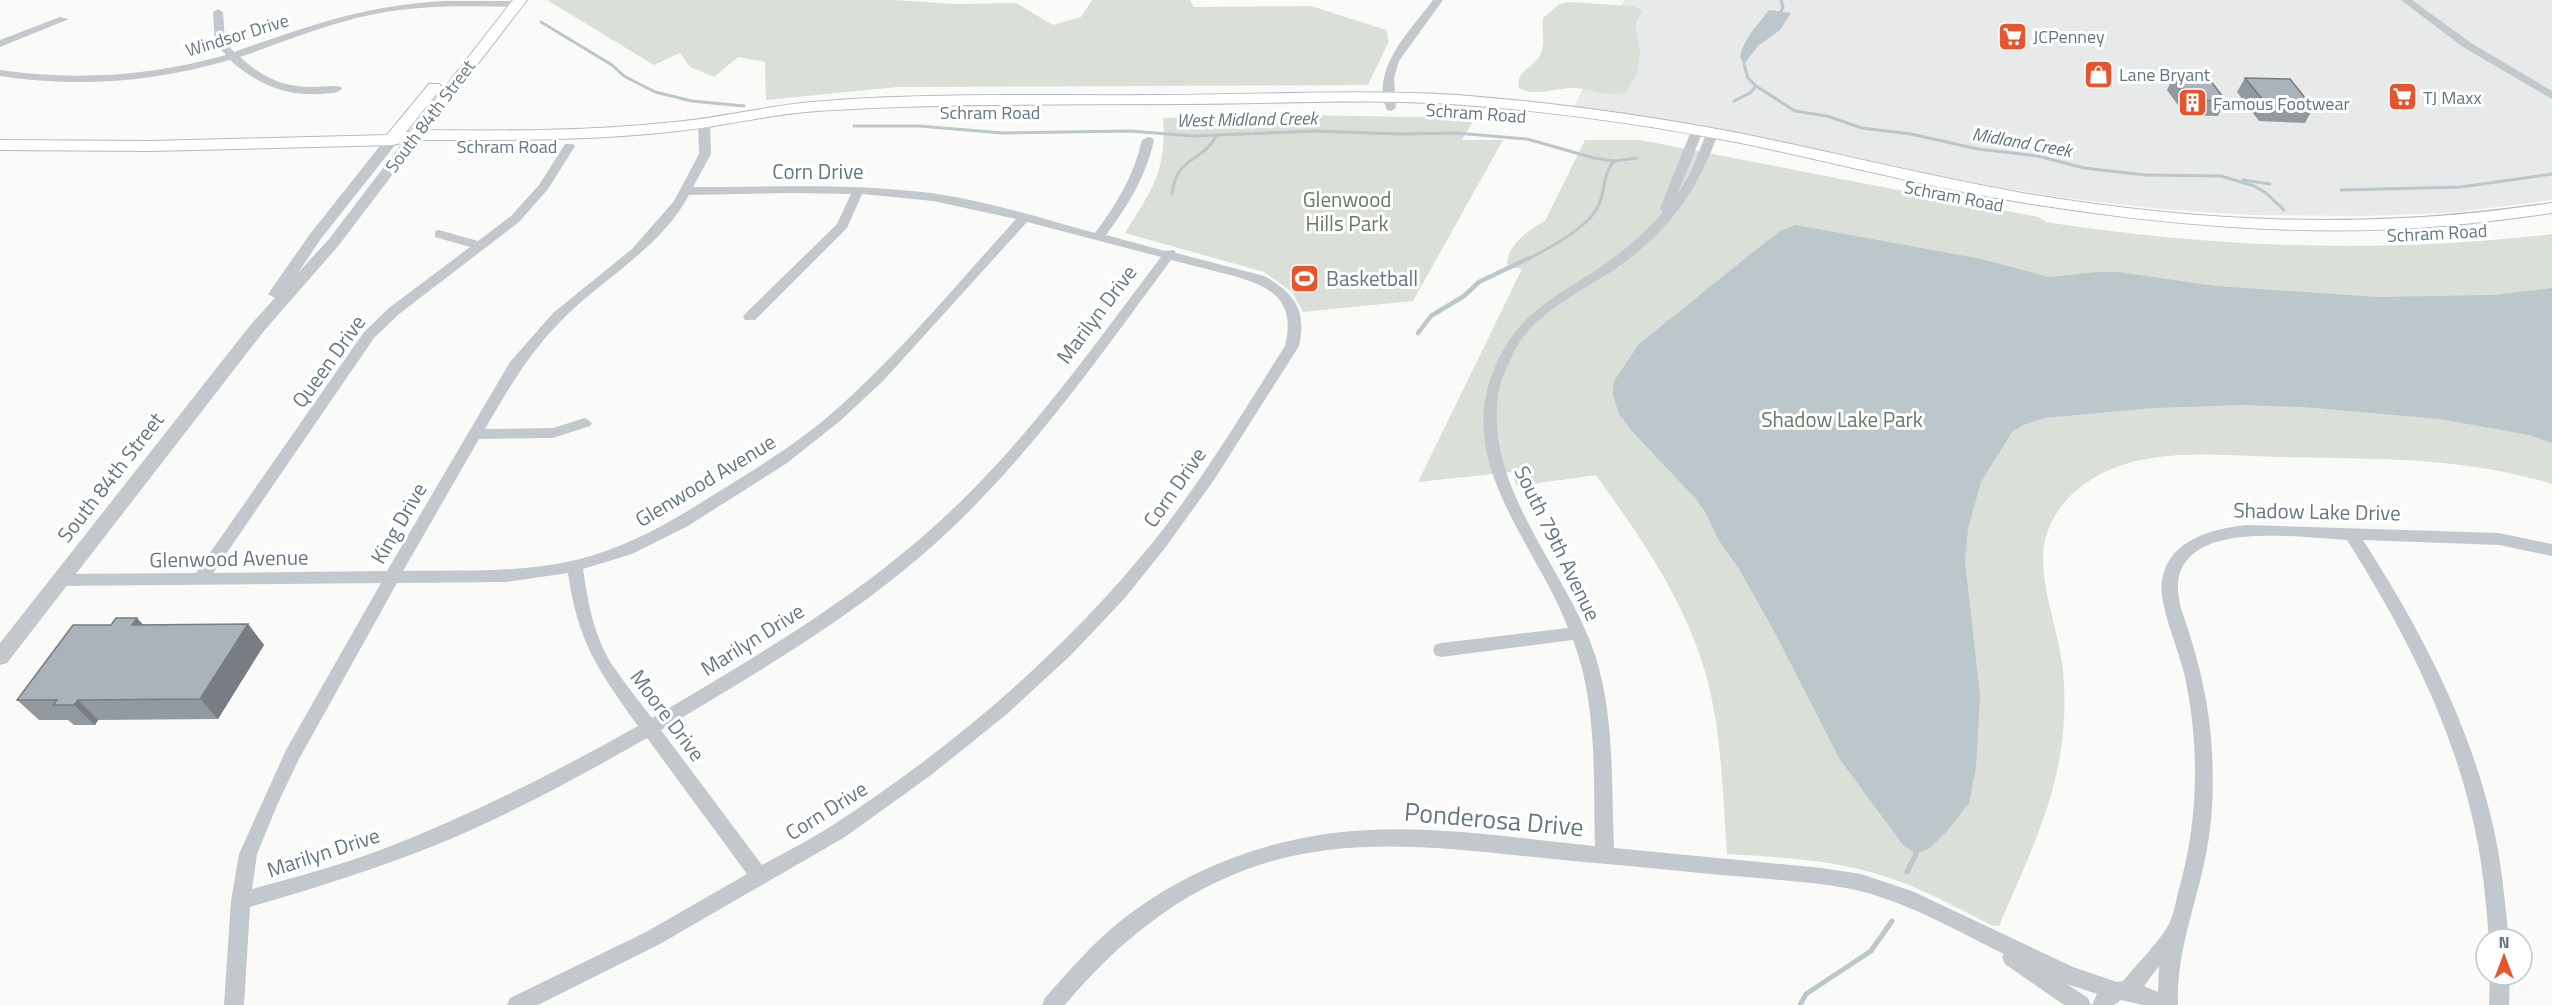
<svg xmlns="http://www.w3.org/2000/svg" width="2552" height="1005" font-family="'Titillium Web',sans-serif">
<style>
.built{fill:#e8e9e9}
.green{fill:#dadfd7}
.water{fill:#bbc7cb}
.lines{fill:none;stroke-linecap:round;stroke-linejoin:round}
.stream-far2{stroke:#bbc7cb;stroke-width:3}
.stream-far1{stroke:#bbc7cb;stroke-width:4.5}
.stream{stroke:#bbc7cb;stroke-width:5}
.secondary-casing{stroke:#b3babf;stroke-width:2}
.minor{fill:#c3c8cc;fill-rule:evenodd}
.tertiary{fill:#c3c8cc;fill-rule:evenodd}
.secondary{fill:#fff;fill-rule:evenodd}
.wall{fill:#929a9f}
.shaded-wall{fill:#777d82}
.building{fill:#aab3b9;stroke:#777d82;stroke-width:1.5}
.labels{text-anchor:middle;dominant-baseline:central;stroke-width:6;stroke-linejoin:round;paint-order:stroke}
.far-street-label{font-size:18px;fill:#657683;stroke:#fff}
.far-poi-label{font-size:18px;fill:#657683;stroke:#fff;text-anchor:start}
.far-water-label{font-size:18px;font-style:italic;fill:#60757c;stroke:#fff}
.street-label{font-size:21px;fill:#657683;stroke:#fff}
.park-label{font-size:21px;fill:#687a64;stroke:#fff}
.poi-label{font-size:21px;fill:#657683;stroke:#fff;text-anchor:start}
.near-street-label{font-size:26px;fill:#657683;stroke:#fff}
</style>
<rect width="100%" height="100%" fill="#fafaf8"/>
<polygon class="built" points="1624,0 2552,0 2552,200 2450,213 2362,216 2251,215 2161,209 2066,198 1977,184 1713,128 1574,107"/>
<g class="green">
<polygon points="547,0 894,0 957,4 1016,3 1053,25 1081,17 1092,0 1190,0 1194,7 1311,6 1386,30 1389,41 1368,85 898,87 766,100 765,62 738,57 714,77 690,67 680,53 654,65"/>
<path d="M1568,2L1632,6L1642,10L1635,25L1640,53L1637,73L1625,93C1606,97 1590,88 1572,88C1554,88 1535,97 1519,88C1515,72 1532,68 1539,57C1547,44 1541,31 1543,18L1558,5Z"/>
<path d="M1300,115L1475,118L1462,140H1503L1413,301L1303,312L1292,292L1264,272L1125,233C1152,190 1167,170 1163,118Z"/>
<path d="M1585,140H1640L2038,217L2046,222C2214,248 2383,254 2552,234V484C2461,456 2374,459 2279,457C2226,456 2166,448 2114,468C2081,481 2054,505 2045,540C2036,577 2060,633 2063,671C2072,772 2037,837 1999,926H1993C1957,908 1922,888 1883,876C1834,860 1779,857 1727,854C1722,788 1722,718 1700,656C1678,590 1636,531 1596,475L1517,486L1511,472L1418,482L1522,269L1508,267C1503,249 1530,228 1545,221Z"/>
</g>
<g class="water">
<path d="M1769,10L1791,13L1780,30L1758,46L1744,64L1740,57C1743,39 1758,25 1769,10Z"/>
<polygon points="1796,225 1981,259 2049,277 2097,272 2118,272 2215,286 2378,297 2494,295 2552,288 2552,443 2529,435 2440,419 2303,407 2241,405 2153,408 2044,418 2023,425 2012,432 1981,482 1968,528 1965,562 1980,696 1976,767 1969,803 1948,830 1930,848 1916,854 1903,845 1839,758 1773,629 1739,569 1718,539 1706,513 1696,499 1630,429 1619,414 1613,395 1614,381 1639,344 1752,253 1780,231"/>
</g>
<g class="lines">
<g class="stream-far2">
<polyline points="1781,0 1783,7 1781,12"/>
<polyline points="541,22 612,65 624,76 655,92 692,101 744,106"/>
<polyline points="1744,64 1748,78 1756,86 1795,111 1827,116 1862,128 1911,134 1978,149 2038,156 2084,168 2145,175 2221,176 2254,186 2266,193 2284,210"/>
<polyline points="1734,101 1750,93 1756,86"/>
<polyline points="854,126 919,126 1003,133 1130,131 1193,136 1315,131 1399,134 1456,133 1527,139 1594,158 1614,161 1637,158"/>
<polyline points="2243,180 2270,184"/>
<polyline points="2341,190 2461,187 2552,174"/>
<path d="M1172,194C1177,155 1201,164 1216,136"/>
<path d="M1526,260C1546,250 1591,227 1599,204C1606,188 1602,176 1614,161"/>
</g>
<polyline class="stream-far1" points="1418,333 1431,316 1464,296 1479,282 1529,258"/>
<g class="stream">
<polyline points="1907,872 1916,854"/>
<polyline points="1800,1005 1806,994 1871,951 1892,921"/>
</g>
<defs>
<path id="secondary" d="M513,0H527L427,130C510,131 591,131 674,122C720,118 766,106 812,102C926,92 1042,96 1156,95C1254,95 1359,89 1457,95C1549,102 1643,115 1733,132C1828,151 1922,175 2017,192C2144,214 2274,225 2402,218C2453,216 2502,210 2552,203V213C2502,220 2452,226 2402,229C2276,235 2150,223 2026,203C1930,188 1836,163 1741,143C1650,125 1556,112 1464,105C1371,98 1276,104 1183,104C1061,105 939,103 817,111C771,114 725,126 678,131C592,141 506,140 420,140L416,145L410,147L402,143L392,145L151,151L0,150V140L151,141L387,135L429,84H439L442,87L406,132H410Z"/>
</defs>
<use href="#secondary" class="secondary-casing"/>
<g class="minor">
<path d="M1433,0H1443L1399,61L1394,78L1396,108L1391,111L1387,110C1370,69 1410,31 1433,0Z"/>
<polygon points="2401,0 2412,0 2471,43 2552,91 2552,99 2463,47"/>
<path d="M446,1H517L522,4L517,7C470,6 422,5 375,14C328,23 284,42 240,57C262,77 282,87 312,87C322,87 332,85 341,87L342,89C337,94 328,93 320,94C284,96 257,84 230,60C155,82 77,88 0,76V70C76,81 152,76 226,55L215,43L213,12L218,9L223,12L225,42L234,52C309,26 365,5 446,1Z"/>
<polygon points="60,17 69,19 0,47 0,40"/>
<path d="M704,120L710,123L711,154L693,187C772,187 852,183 931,193C987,201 1041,218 1095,233C1117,204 1134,175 1142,140L1148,137L1152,138L1154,140C1146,176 1128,206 1106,235L1165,251L1174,250L1176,253L1264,276C1295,293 1307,311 1299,346L1214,480L1165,548L1124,599L1071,655L1007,714L931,775L845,837L660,944L538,1005H507L510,998L646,932L747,874L647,738C579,777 509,815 436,845C375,869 313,889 250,907L244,1005H224L231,901L239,854L286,750L381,583L59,586L53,584L51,580L53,576L59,574L196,573L364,332L389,308L470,247L435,237V231L439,230L478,241L511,216L539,185L565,144H573L575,146L548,189L519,222L399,314L374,338L213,573L387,571L510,362L553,313L632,249L674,201L699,154L698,123ZM792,193L851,194L837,224L745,314L743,317L745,320H755L847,228L862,194L933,201L1016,219C956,285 898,356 831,414C795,445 755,469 715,494C671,522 626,548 576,560C520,573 461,570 403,571L479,439L553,438L590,426L592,423L585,418L553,428L485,429C509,388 528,354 562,320C604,277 660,249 689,195ZM1027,222L1161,257C1092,348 1025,444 940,521C854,600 752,659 652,718C639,701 625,684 613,666C594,637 588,603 583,569L632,554L688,526L787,463L840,421L884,380ZM1171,260C1190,265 1208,269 1226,274C1268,285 1297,297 1285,346C1243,412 1202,481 1153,542C1063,653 953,747 833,825C811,839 786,852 762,865L661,730C762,670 867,609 952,528C1036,448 1103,352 1171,260ZM568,573C578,643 598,670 638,726C556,772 472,815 383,849C341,865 296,877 252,889L257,854L278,803L299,759L397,583L507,582Z"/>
<path d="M1697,128L1703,131L1677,195L1691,172L1706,134L1712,131L1718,134C1696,194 1668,232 1615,269C1581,292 1533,313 1514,352C1509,363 1501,378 1499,390C1481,487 1569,571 1596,658C1615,719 1611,785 1614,848L1822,868L1861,874L1912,891L2073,967L2117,982L2123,981C2136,965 2160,941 2169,924C2174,914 2176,900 2179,889C2199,818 2200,745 2184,673C2178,647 2158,604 2162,580C2169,539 2212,529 2247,525L2499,533L2552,544V556L2499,545L2363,540C2421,630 2471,726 2494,830C2502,866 2505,903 2509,939H2489C2486,903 2483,866 2475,830C2453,725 2404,630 2347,540C2306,538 2218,525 2189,558C2180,567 2177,579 2178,591C2179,608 2187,623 2191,639C2201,671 2208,704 2211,737C2214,777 2214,818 2205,859C2195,908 2176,954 2178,1005H2143L2121,1000L2114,1005H2092L2097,994L2067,984L2088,998L2091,1005H2064L2005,964L2002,957L2004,954C1957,931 1911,904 1860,891C1831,884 1800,882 1770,879C1730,876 1690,872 1650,868C1604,864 1559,860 1514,855C1428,846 1342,838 1259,865C1180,891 1118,942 1065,1005H1042L1045,998C1068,972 1090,946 1118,923C1188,866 1279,834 1369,830C1444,826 1521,839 1595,846C1593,777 1598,706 1573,640L1441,657L1435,655L1433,650L1435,645L1441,643L1568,628C1536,543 1453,463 1495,367C1505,344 1518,325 1538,309C1560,291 1586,278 1609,261C1629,247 1647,230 1663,212L1660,209L1691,131ZM2159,966L2158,992L2144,986Z"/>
<polygon points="2490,975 2510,975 2509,1005 2489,1005"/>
</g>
<polygon class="tertiary" points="392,136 399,140 320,240 298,273 329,239 403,142 408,141 415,145 339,245 264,331 7,663 0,665 0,643 252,323 275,298 268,294 310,234 387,137"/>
<use href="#secondary" class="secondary"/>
</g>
<g class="wall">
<polygon points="2174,75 2226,101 2218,116 2185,115 2167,90"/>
<polygon points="2245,78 2313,108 2305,123 2259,121 2237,92"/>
<polygon points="137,618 143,625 248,624 264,645 218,719 98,720 95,725 74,725 68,720 39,720 17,700 111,625"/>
</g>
<g class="shaded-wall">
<polygon points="137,618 155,638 132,625"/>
<polygon points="248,624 264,645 218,719 200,699"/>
<polygon points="78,700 98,720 95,725 74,705"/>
</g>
<g class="building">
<polygon points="2174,75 2207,76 2226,101 2192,100"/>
<polygon points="2245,78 2290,79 2313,108 2268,106"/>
<polygon points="116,618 137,618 132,625 248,624 200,699 78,700 74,705 53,705 57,700 17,700 73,625 111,625"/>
</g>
<defs>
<symbol id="supermarket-square" viewBox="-11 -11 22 22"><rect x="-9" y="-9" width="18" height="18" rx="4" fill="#e4572e" stroke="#fff"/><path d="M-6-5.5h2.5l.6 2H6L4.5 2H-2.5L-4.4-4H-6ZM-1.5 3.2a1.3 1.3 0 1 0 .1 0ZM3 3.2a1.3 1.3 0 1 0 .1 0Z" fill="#fff"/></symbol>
<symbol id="shop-square" viewBox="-11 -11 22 22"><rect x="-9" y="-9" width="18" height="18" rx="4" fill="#e4572e" stroke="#fff"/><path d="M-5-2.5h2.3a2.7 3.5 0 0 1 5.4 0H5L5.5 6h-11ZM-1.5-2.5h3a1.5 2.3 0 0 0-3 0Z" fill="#fff"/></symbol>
<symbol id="building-square" viewBox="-11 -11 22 22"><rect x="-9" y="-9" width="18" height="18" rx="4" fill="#e4572e" stroke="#fff"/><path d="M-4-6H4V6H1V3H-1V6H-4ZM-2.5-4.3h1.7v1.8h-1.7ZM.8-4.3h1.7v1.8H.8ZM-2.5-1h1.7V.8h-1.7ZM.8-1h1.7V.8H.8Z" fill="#fff"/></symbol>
<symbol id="stadium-square" viewBox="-11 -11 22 22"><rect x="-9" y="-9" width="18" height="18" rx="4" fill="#e4572e" stroke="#fff"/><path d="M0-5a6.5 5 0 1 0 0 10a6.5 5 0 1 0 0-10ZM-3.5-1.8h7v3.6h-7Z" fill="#fff"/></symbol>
</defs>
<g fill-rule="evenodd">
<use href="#supermarket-square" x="1996" y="20" width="33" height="33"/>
<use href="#shop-square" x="2082" y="58" width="33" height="33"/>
<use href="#supermarket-square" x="2386" y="80" width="33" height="33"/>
<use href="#building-square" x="2176" y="86" width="33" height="33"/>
<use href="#stadium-square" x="1288" y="262" width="33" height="33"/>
</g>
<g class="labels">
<g class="far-street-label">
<text transform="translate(237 35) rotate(-17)">Windsor Drive</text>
<text x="990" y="112">Schram Road</text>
<text transform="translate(1476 113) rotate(4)">Schram Road</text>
<text transform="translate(430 116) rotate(-53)">South 84th Street</text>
<text x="507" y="146">Schram Road</text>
<text transform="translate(1954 196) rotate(11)">Schram Road</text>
<text transform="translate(2437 233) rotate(-3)">Schram Road</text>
</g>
<g class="far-poi-label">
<text x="2033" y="36">JCPenney</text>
<text x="2119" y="74">Lane Bryant</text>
<text x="2423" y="97">TJ Maxx</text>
<text x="2213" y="103">Famous Footwear</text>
</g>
<g class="far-water-label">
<text transform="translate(1247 119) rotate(-1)">West Midland Creek</text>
<text transform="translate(2022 142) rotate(10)">Midland Creek</text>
</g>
<g class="street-label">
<text x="818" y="171">Corn Drive</text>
<text transform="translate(1096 314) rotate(-53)">Marilyn Drive</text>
<text transform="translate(328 361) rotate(-54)">Queen Drive</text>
<text transform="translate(110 477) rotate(-52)">South 84th Street</text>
<text transform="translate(705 480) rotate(-31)">Glenwood Avenue</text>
<text transform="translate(1174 487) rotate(-55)">Corn Drive</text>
<text transform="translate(2317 511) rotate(1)">Shadow Lake Drive</text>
<text transform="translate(398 523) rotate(-60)">King Drive</text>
<text transform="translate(1558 543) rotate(64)">South 79th Avenue</text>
<text transform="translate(229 558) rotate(-1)">Glenwood Avenue</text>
<text transform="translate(752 639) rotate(-32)">Marilyn Drive</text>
<text transform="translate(668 715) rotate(53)">Moore Drive</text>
<text transform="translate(826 810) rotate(-32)">Corn Drive</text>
<text transform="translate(323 852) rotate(-18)">Marilyn Drive</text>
</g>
<g class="park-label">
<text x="1347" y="199">Glenwood<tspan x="1347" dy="24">Hills Park</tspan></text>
<text x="1842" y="419">Shadow Lake Park</text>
</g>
<g class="poi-label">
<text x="1326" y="278">Basketball</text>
</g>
<g class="near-street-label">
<text transform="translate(1494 819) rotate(5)">Ponderosa Drive</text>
</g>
</g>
<g transform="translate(2504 957)"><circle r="28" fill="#ffffff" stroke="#c1c8cd" stroke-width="1.5"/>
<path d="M0-4.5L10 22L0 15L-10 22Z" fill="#e4572e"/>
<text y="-9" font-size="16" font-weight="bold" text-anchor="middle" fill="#657683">N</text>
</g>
</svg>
